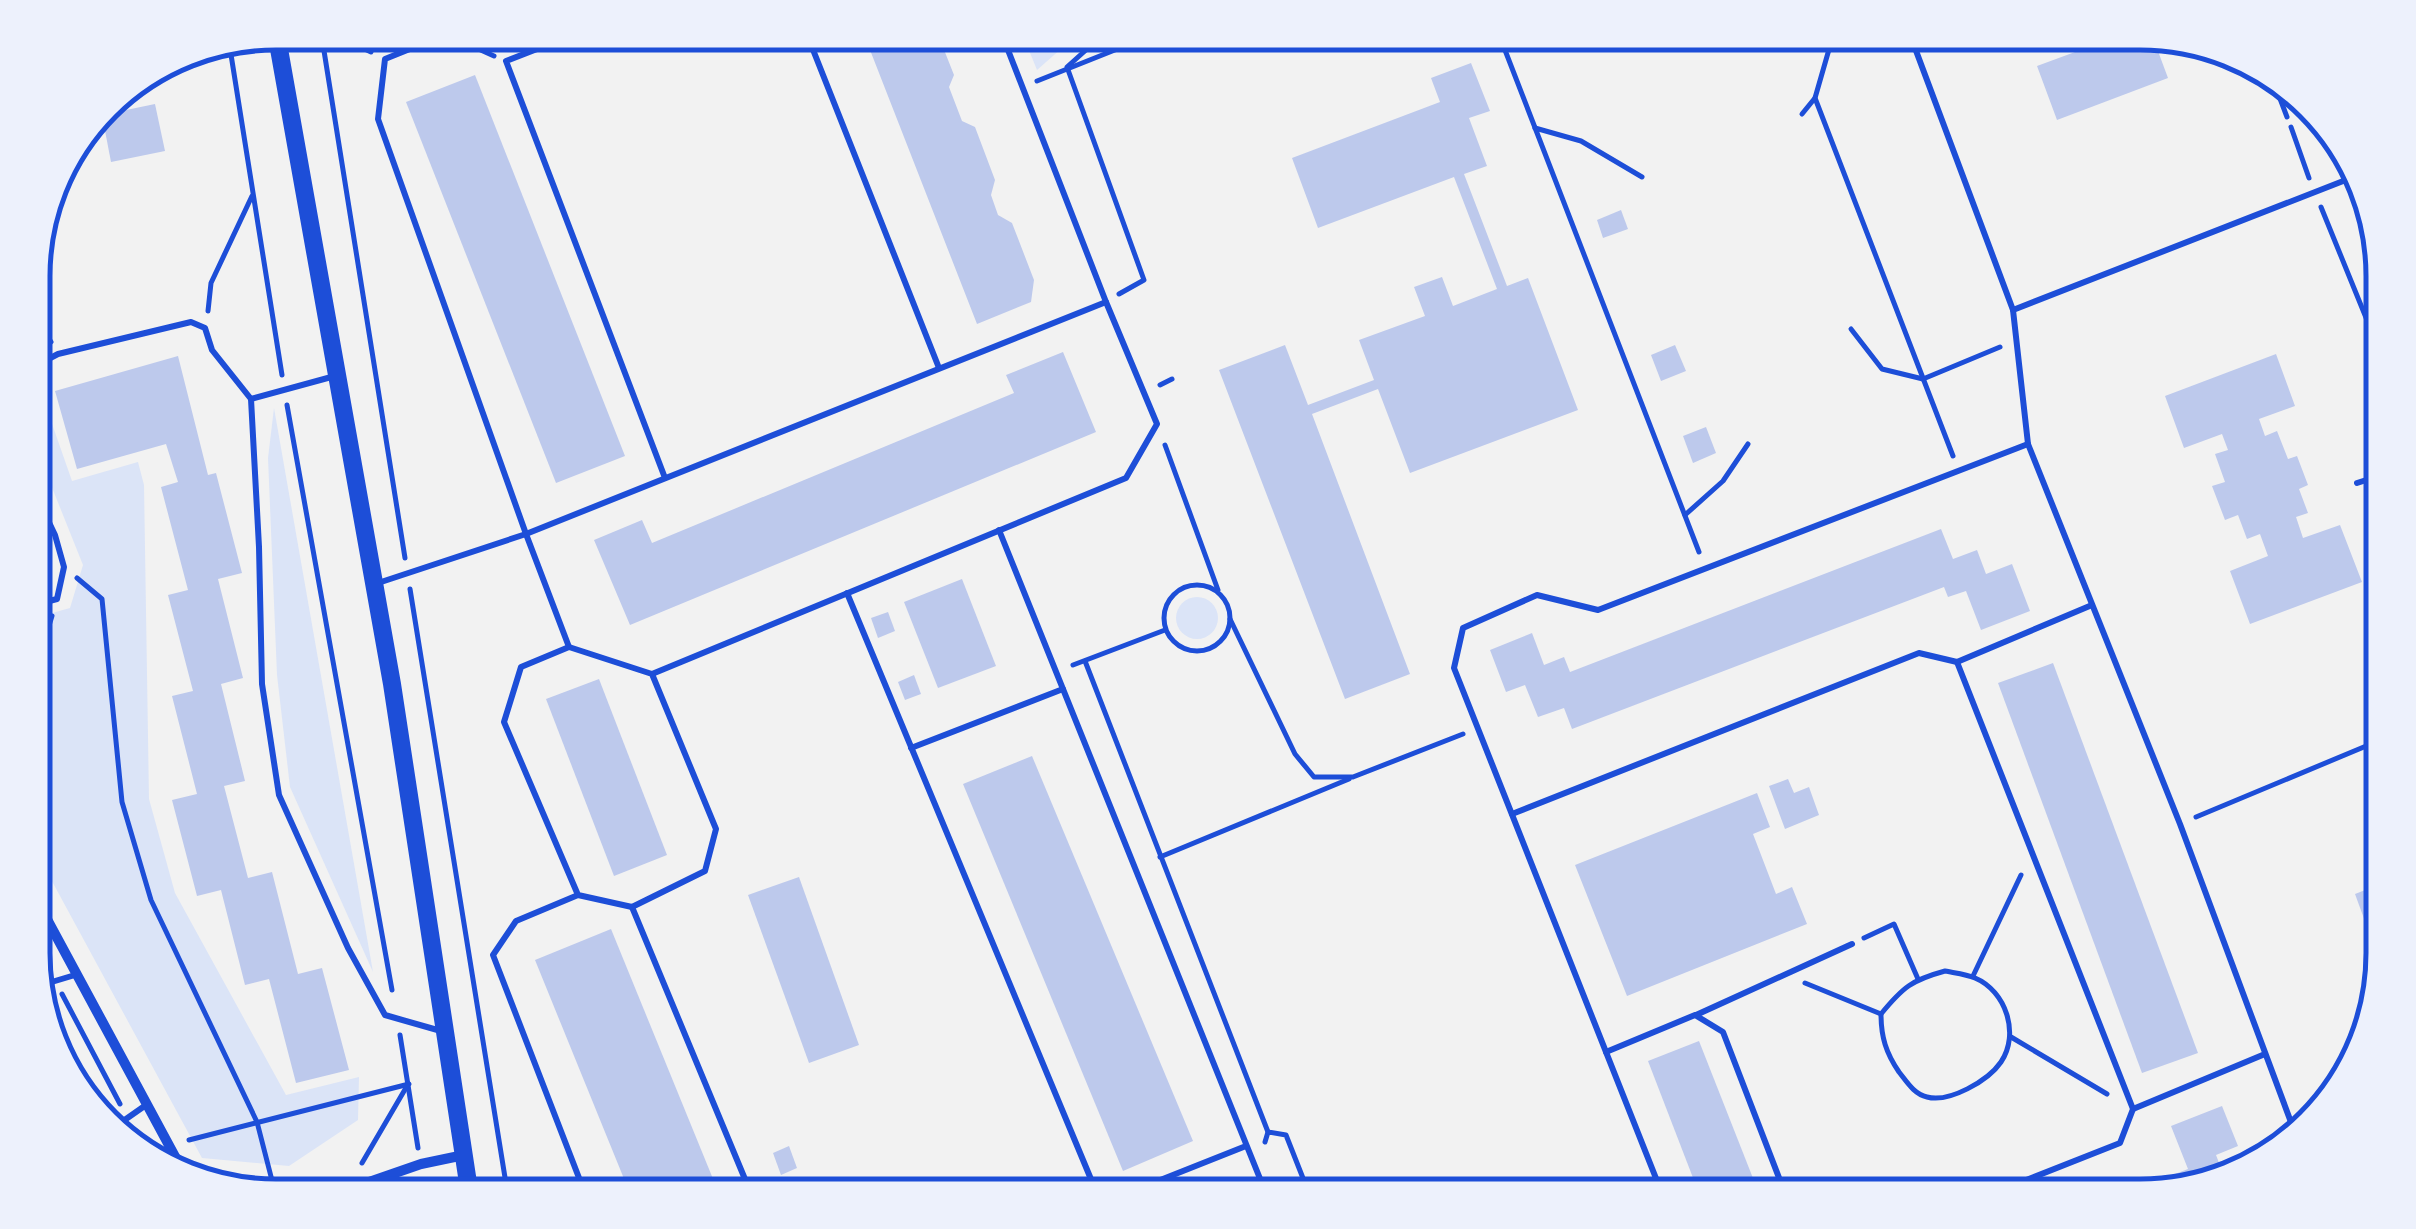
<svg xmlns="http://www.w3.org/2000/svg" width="2416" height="1229" font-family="'Alegreya Sans',sans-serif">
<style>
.green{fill:#dbe4f7}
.building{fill:#bdc9ec}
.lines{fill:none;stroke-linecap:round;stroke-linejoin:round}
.path{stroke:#1d4ed8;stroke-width:5}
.service{stroke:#1d4ed8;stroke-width:6}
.minor{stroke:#1d4ed8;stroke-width:10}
.tertiary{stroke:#1d4ed8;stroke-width:18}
.rim{fill:none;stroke:#1d4ed8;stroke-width:5}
</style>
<rect width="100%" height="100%" fill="#f2f2f2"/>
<g class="green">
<polygon points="1022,33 1079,33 1037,70"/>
<polygon points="43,398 72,481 138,462 144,485 149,799 175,893 286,1095 359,1077 358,1120 289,1166 202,1158 34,848 34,618 70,608 83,565 33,440 33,403"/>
<polygon points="274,408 373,972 290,787 277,675 268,458"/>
<circle cx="1197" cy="618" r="21"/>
<polygon points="84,1073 104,1114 103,1114 74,1089 69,1077"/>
</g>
<g class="building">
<polygon points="863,32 937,32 954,75 949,87 962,121 975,127 995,180 991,195 998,215 1012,223 1034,280 1031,302 977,324"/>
<polygon points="2068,32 2140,32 2152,35 2168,78 2057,120 2037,66 2075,52"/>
<polygon points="1471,63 1490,111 1469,118 1487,166 1464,174 1507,286 1528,278 1578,410 1410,473 1378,389 1312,414 1410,674 1345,699 1219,370 1285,345 1308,405 1374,380 1359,340 1425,316 1414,287 1442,277 1453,306 1497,289 1454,177 1318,228 1292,158 1440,102 1431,78"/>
<polygon points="475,75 625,456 556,483 406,102"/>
<polygon points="155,104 165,151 111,162 102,115"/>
<polygon points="1621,210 1628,229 1603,238 1597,220"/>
<polygon points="1675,345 1686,371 1661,381 1651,355"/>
<polygon points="1063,352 1096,432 630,625 594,540 642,520 652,543 1014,393 1006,375"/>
<polygon points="2276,354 2295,406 2259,419 2265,436 2277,431 2288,459 2297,456 2308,485 2299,489 2308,513 2296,517 2303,538 2340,525 2362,582 2250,624 2230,571 2268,556 2260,534 2247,539 2238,515 2225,520 2212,486 2225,482 2215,454 2228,450 2222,434 2184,448 2165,396"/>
<polygon points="178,356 208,475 216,473 242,573 218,579 243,678 221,684 245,781 224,786 248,878 272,872 298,974 322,968 349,1070 296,1083 269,979 245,985 221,890 197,896 172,800 197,794 172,696 193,691 168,595 188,590 161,487 178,482 166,444 77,469 55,391"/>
<polygon points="1706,427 1716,453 1693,463 1683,436"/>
<polygon points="1941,529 1953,559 1977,550 1986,574 2012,564 2030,611 1981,630 1966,591 1948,597 1944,587 1572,729 1564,708 1538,717 1525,685 1506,692 1490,650 1532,633 1544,665 1564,657 1570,672"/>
<polygon points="962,579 996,666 938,688 904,602"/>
<polygon points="888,612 895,631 878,638 871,618"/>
<polygon points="2053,663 2198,1053 2142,1073 1998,683"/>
<polygon points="914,675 921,694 905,700 898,682"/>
<polygon points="599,679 667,855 614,876 546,699"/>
<polygon points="1032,756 1193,1141 1123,1171 963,784"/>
<polygon points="1788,779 1794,793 1809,787 1819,815 1785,829 1769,786"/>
<polygon points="1757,793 1770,827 1753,834 1776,894 1792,887 1807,924 1627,996 1575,865"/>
<polygon points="799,877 859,1045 809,1063 748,895"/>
<polygon points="2383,883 2383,942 2374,946 2355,894"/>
<polygon points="611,929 720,1196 631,1196 535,960"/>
<polygon points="1699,1041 1760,1196 1700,1196 1648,1061"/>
<polygon points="2222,1106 2238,1146 2216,1155 2223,1173 2156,1196 2118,1196 2188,1169 2171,1126"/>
<polygon points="789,1146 797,1168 781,1175 773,1153"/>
</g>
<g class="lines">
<g class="path">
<polyline points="321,32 405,558"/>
<polyline points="328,32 371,52"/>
<polyline points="1106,32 1067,67 1144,280 1119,294"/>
<polyline points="1498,32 1699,552"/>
<polyline points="1834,32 1815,98 1953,456"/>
<polyline points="229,42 282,375"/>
<polyline points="463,42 494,56"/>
<polyline points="2273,80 2287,117"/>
<polyline points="1037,81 1160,32"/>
<polyline points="1802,114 1815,98"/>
<polyline points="2291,127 2309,178"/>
<polyline points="1535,128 1581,141 1642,177"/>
<polyline points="2321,207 2382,357"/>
<polyline points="208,311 211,283 252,196"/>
<polyline points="33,315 51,342"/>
<polyline points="1851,329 1882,369 1923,379 2000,347"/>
<polyline points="1160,385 1172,379"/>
<polyline points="287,405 392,990"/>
<polyline points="1165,445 1218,590"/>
<polyline points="1685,515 1723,481 1748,444"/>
<polyline points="77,578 102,599 122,802 151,900 257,1122 276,1196"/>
<circle cx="1197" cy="618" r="33"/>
<polyline points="410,589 508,1196"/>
<polyline points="1230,619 1295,754 1314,777 1353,777 1463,734"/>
<polyline points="1085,661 1268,1132 1265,1142"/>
<polyline points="1073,665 1165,630"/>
<polyline points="34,673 52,616"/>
<polyline points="2196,817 2383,739"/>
<polyline points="1160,857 1349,779"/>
<polyline points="1864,938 1894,924 1918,979"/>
<polyline points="35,944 47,967"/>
<path d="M1945,971C1955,973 1966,974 1975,978C2006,991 2020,1034 2001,1062C1988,1081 1949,1103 1927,1097C1914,1094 1907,1082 1899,1072C1886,1053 1881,1037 1881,1014C1903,987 1912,980 1945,971Z"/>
<polyline points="1973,976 2021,875"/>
<polyline points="1805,983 1881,1014"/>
<polyline points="62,994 120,1104"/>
<polyline points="400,1035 418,1148"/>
<polyline points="2011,1037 2107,1094"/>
<polyline points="134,1131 144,1151"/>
<polyline points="1268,1132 1286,1135 1310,1196"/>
<polyline points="189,1140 409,1084"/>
<polyline points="362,1163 407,1086"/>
<polyline points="424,1183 426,1196"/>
</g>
<g class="service">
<polyline points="446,32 447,34 385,59 378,119 526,534 569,647"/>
<polyline points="574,32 573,35 506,61 665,478"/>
<polyline points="806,32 939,368"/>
<polyline points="1909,32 2013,310 2028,444 2180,824 2295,1133"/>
<polyline points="2305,108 2310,122 2351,178 2382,259"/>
<polyline points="2013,310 2356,176"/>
<polyline points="33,367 58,354 191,322 205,328 212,350 251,399"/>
<polyline points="335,376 251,399 259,547 262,684 279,795 348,948 385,1015 441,1031"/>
<polyline points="2357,483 2382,475"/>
<polyline points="34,491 55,535 64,567 57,599 34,605"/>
<polyline points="999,530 1267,1196"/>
<polyline points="375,584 526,534 1106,302"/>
<polyline points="847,593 1098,1196"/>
<polyline points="1957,662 2133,1109 2120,1143 1986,1196"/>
<polyline points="652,674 716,829 705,871 632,907 578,895 504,722 521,667 569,647 652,674 1126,478 1157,424 1106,302 1001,32"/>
<polyline points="911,748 1063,689"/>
<polyline points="1512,814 1919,653 1957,662 2092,605"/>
<polyline points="578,895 516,921 493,955 586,1196"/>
<polyline points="632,907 752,1196"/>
<polyline points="35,987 75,975"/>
<polyline points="1696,1015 1852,944"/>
<polyline points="1606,1052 1695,1015 1723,1032 1786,1196"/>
<polyline points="2133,1109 2265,1054"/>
<polyline points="116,1126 146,1105"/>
<polyline points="1120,1196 1246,1146"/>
<polyline points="1663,1196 1454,668 1463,628 1537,595 1598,610 2028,444"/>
</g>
<g class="minor">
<polyline points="34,895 185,1175"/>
<polyline points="336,1196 346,1190 421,1164 464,1155"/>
</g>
<polyline class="tertiary" points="276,32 392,684 470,1196"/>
</g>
<path d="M0 0H2416V1229H0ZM276 50H2140A226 226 0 0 1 2366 276V953A226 226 0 0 1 2140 1179H276A226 226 0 0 1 50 953V276A226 226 0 0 1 276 50Z" fill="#edf1fc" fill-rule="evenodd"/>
<path class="rim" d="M276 50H2140A226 226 0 0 1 2366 276V953A226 226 0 0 1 2140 1179H276A226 226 0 0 1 50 953V276A226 226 0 0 1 276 50Z"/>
</svg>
